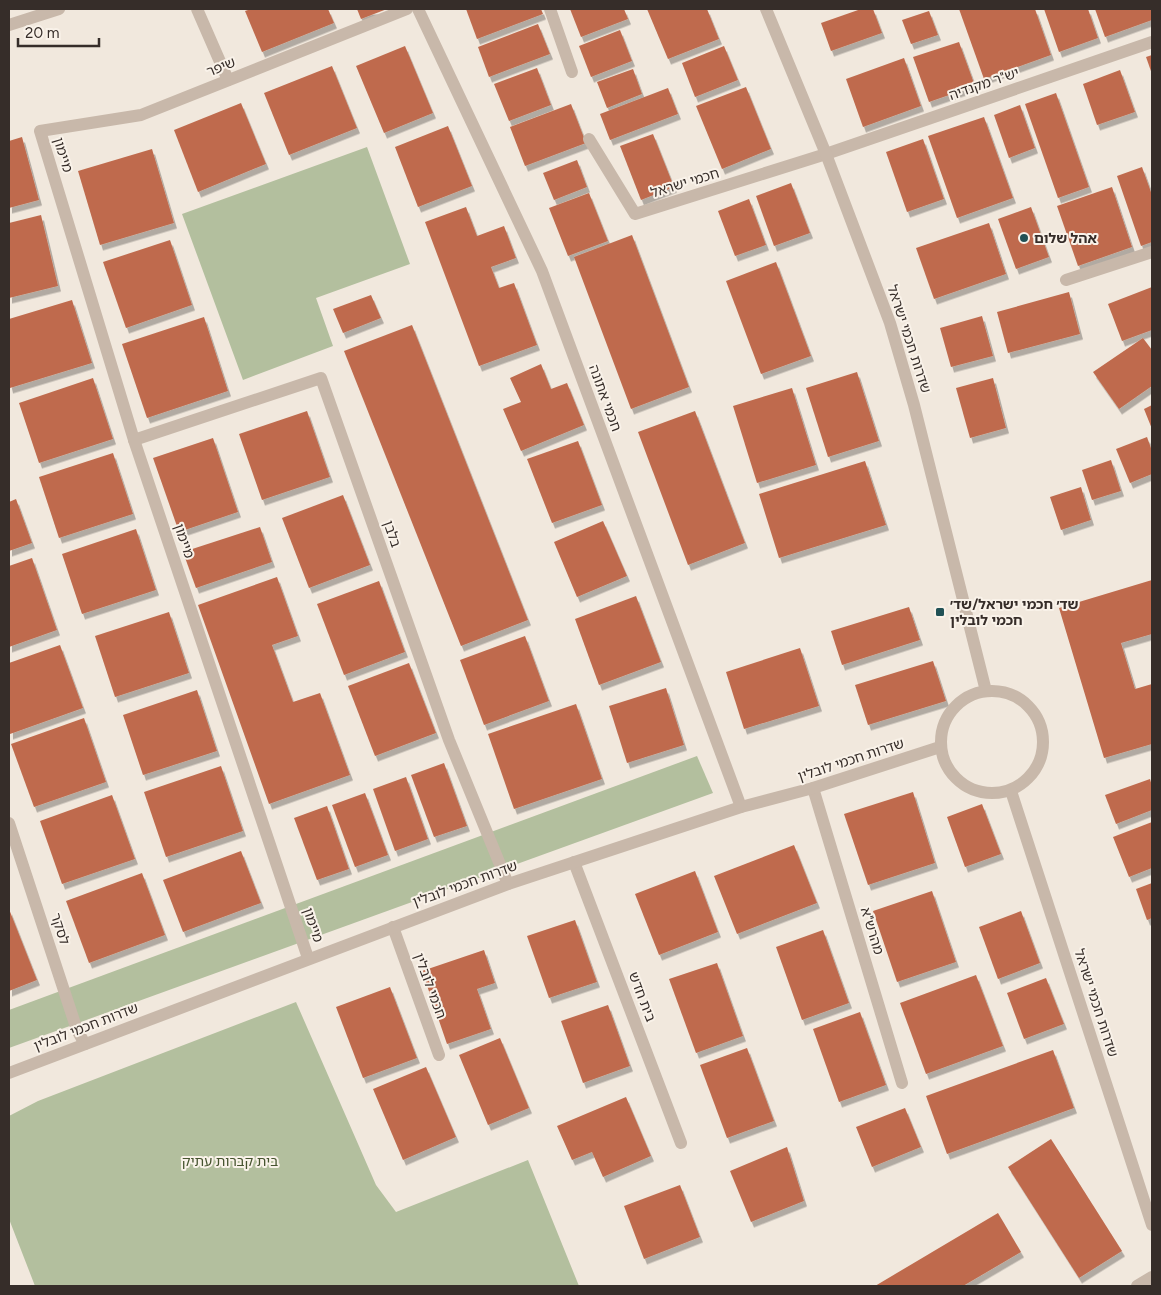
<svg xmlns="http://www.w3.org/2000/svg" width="1161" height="1295" font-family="Figtree,'Noto Sans Hebrew',sans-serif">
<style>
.green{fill:#b3bf9e}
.building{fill:#bf6b4d;filter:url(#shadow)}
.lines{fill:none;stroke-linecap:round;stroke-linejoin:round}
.minor{stroke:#c8b8aa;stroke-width:12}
.tertiary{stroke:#c8b8aa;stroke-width:12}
.poi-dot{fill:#215155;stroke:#f9f2e9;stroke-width:2}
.labels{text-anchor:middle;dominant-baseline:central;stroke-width:4;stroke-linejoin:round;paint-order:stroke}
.street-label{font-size:14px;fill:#362d29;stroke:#f9f2e9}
.poi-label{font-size:14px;font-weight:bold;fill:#362d29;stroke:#f9f2e9;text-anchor:start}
.park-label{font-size:14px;fill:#45532e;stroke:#f9f2e9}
</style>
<defs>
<filter id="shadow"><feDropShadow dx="3" dy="5.5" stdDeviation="0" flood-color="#0004"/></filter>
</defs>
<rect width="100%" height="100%" fill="#f1e8dd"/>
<g class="green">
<polygon points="367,147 410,264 316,298 333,346 243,380 182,214"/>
<polygon points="697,756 713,793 9,1048 9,1010"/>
<polygon points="296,1002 376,1185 396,1212 528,1160 579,1286 35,1286 9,1219 9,1116 38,1101"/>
</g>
<g class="building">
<polygon points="251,9 328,9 334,23 262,52 245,11"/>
<polygon points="357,9 387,9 361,19"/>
<polygon points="466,9 541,9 543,14 477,39"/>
<polygon points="570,9 624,9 628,19 581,37"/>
<polygon points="647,9 707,9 719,39 668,59"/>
<polygon points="861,9 873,9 882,33 831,51 821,23"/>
<polygon points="959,9 1035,9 1051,55 984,79"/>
<polygon points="1044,9 1088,9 1098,38 1059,52"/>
<polygon points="1095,9 1152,9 1152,20 1105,37"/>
<polygon points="929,11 938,35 911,44 902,20"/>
<polygon points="538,24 550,54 489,77 478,47"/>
<polygon points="620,30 632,61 591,77 579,46"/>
<polygon points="959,42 975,86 929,102 913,57"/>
<polygon points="405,46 433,113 384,133 356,66"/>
<polygon points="724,46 738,80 695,97 682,63"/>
<polygon points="1152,55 1152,74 1146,57"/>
<polygon points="904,58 921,106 863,127 846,79"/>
<polygon points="332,66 357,128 289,155 264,93"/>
<polygon points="537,68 551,105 509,121 494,84"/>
<polygon points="633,69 642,94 607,108 597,82"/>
<polygon points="1120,70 1135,112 1097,125 1083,84"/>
<polygon points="746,87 771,149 722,169 696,106"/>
<polygon points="668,88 678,114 610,140 600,114"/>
<polygon points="1056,93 1089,187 1058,198 1025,104"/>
<polygon points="241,103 266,164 198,192 174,130"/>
<polygon points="571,104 586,143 525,166 510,127"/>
<polygon points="1020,105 1035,148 1009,158 994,115"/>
<polygon points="984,117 1013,198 957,218 928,136"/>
<polygon points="448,126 472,186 418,207 395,147"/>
<polygon points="653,134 674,187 641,200 620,146"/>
<polygon points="22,137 39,200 9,208 9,141"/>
<polygon points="923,139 944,199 907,212 886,152"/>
<polygon points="152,149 174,223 100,245 78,171"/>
<polygon points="577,160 587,187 554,200 543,173"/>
<polygon points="1142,167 1152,195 1152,242 1141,246 1117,176"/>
<polygon points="791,183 810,233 774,246 756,196"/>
<polygon points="1112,187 1132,247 1078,266 1057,206"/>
<polygon points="589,193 608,241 568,256 549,208"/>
<polygon points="749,199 766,245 735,256 718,211"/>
<polygon points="466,207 477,236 504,226 516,258 491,267 499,288 514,283 537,345 479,366 425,222"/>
<polygon points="1031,207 1049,257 1016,269 998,219"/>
<polygon points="41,215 58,286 9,298 9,223"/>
<polygon points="989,223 1006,274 934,299 916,248"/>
<polygon points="632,235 689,387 631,409 574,257"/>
<polygon points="170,240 192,305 126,328 103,262"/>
<polygon points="776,262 811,356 761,374 726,281"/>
<polygon points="1152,287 1152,330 1122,341 1108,304"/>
<polygon points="1069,292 1080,334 1008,353 997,312"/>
<polygon points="371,295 381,318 343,333 333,309"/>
<polygon points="72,300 92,363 10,388 9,383 9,319"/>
<polygon points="982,316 993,356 951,367 940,328"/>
<polygon points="204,317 228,391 147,418 122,344"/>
<polygon points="412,325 528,620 461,646 344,351"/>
<polygon points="1143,338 1152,350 1152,386 1119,409 1093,372"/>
<polygon points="541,364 551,389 567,383 584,425 521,451 503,409 521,402 510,378"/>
<polygon points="857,372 879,441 828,457 806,388"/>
<polygon points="93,378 113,439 39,463 19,403"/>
<polygon points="993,378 1006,428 970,438 956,388"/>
<polygon points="792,388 816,465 757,483 733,406"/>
<polygon points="1152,405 1152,429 1144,409"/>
<polygon points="307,411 330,477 262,500 239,434"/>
<polygon points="695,411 745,543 688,565 638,432"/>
<polygon points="1147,437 1152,451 1152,474 1130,483 1116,449"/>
<polygon points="213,438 238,512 179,532 153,458"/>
<polygon points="578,441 602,505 552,523 527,459"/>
<polygon points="113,453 133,514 59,538 39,477"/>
<polygon points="1111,460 1121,491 1092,500 1082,470"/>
<polygon points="865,461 886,525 779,558 759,494"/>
<polygon points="1081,487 1091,520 1061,530 1050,497"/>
<polygon points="343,495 370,565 309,588 282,518"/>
<polygon points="16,499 32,543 9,551 9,502"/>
<polygon points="603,521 627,576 577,597 554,542"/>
<polygon points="260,527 272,562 196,588 183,552"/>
<polygon points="136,529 156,590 82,614 62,554"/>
<polygon points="32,558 57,630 9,647 9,566"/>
<polygon points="277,577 298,636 272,645 293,702 320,693 350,775 269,804 198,605"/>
<polygon points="1152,580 1152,634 1121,643 1135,689 1152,684 1152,744 1104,758 1059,608"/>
<polygon points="379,581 405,652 344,675 317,604"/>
<polygon points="636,596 661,662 599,685 575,619"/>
<polygon points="909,607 920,640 842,665 831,631"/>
<polygon points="169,612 189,673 115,697 95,636"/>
<polygon points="525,636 549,701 484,725 460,660"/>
<polygon points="60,645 83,708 10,734 9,663"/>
<polygon points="800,648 819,706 744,729 726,672"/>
<polygon points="933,661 946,701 868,725 855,685"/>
<polygon points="409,663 436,733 375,756 348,686"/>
<polygon points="666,688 684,745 627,763 609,706"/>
<polygon points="197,690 217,751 143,775 123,715"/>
<polygon points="576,704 602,779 514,809 488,734"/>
<polygon points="84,718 106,782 34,807 11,744"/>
<polygon points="444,763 467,826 434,837 411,775"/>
<polygon points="221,766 243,831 166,857 144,792"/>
<polygon points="406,777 428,839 395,851 373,789"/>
<polygon points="1150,779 1152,786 1152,810 1116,824 1105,795"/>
<polygon points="913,792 935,863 868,885 844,814"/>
<polygon points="365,793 388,855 355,867 332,805"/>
<polygon points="112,795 135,859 62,884 40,821"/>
<polygon points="982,804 1001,854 965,867 947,817"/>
<polygon points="327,806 349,869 317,880 294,818"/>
<polygon points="1152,822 1152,868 1129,877 1113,837"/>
<polygon points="794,845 817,903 737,934 714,876"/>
<polygon points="241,851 261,903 183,932 163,880"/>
<polygon points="695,871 718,932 659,955 635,894"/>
<polygon points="142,873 165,935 89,963 66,901"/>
<polygon points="1152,883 1152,918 1147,920 1136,889"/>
<polygon points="932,891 956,962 897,982 873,911"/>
<polygon points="9,909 37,980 9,991"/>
<polygon points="1021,911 1040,963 998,979 979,927"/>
<polygon points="575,920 597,982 549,998 527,936"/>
<polygon points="823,930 849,1003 802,1020 776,947"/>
<polygon points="484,950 495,983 477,989 491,1029 447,1044 422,971"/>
<polygon points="717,963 743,1036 696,1053 669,979"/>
<polygon points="976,975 1003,1046 926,1074 900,1003"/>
<polygon points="1046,978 1064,1024 1024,1039 1007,993"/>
<polygon points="390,987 417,1058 363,1078 336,1007"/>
<polygon points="608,1005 630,1066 583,1083 561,1021"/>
<polygon points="860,1012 886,1085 839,1102 813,1029"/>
<polygon points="500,1038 529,1108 488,1125 459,1055"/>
<polygon points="747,1048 774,1121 727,1138 700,1065"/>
<polygon points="1053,1050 1074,1108 947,1154 926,1096"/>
<polygon points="426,1067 456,1137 403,1160 373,1089"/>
<polygon points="626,1097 651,1156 603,1177 592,1152 572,1160 557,1126"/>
<polygon points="905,1108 921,1147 872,1167 856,1127"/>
<polygon points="1051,1139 1122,1251 1079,1278 1008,1167"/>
<polygon points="787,1147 804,1201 751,1222 730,1171"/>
<polygon points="680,1185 700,1237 644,1259 624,1206"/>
<polygon points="998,1213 1021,1252 963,1286 875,1286"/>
</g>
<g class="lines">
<g class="minor">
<polyline points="197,9 228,80"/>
<polyline points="418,9 542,271 741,807"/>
<polyline points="550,9 572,72"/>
<polyline points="9,25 59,9"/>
<polyline points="589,139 635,214 826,154 1152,42"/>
<polyline points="1066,280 1152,252"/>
<polyline points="134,440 321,378 449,740 508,884"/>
<polyline points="813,788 902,1083"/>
<polyline points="9,823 77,1030 85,1044"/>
<polyline points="574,862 681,1143"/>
<polyline points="393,927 439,1055"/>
<polyline points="308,958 134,440 40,131 141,115 407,9"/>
<polyline points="9,1073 508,884 741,807 813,788 940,747"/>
</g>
<g class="tertiary">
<polyline points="766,9 826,154 890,323 914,405 986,691"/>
<circle cx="992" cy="742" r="51"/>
<polyline points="1011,791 1152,1225"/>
<polyline points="1137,1286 1152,1277"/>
</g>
</g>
<g class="poi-dot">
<circle cx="1024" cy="238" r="5"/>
<rect x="935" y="607" width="10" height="10" rx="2.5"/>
</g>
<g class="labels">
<g class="street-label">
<text transform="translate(221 67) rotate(-22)">שיפר</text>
<text transform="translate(984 84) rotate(-19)">יש"ר מקנדיה</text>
<text transform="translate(63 155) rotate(73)">מיימון</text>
<text transform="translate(685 183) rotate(-17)">חכמי ישראל</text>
<text transform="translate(909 339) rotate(72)">שדרות חכמי ישראל</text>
<text transform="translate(605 398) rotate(70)">חכמי אתונה</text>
<text transform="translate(392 534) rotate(71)">בלבן</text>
<text transform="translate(184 541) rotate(71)">מיימון</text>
<text transform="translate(851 760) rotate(-18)">שדרות חכמי לובלין</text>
<text transform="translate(465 884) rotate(-20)">שדרות חכמי לובלין</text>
<text transform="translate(313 925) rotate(71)">מיימון</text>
<text transform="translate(60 929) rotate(72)">לסקר</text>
<text transform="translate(872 931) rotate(73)">מהרש"א</text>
<text transform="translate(430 986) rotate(70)">חכמי לובלין</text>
<text transform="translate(642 997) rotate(69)">בית חדש</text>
<text transform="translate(1096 1003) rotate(72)">שדרות חכמי ישראל</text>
<text transform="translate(86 1027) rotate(-21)">שדרות חכמי לובלין</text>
</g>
<g class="poi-label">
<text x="1034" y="238">אהל שלום</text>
<text x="950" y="604">שד׳ חכמי ישראל/שד׳<tspan x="950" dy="16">חכמי לובלין</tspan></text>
</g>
<g class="park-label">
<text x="230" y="1161">בית קברות עתיק</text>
</g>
</g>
<rect width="1161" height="1295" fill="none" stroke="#362d29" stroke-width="20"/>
<path d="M18 38v8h81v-8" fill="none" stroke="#362d29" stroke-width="2.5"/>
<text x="25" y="38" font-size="15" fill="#362d29" stroke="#f9f2e9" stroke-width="4" paint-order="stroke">20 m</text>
</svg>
